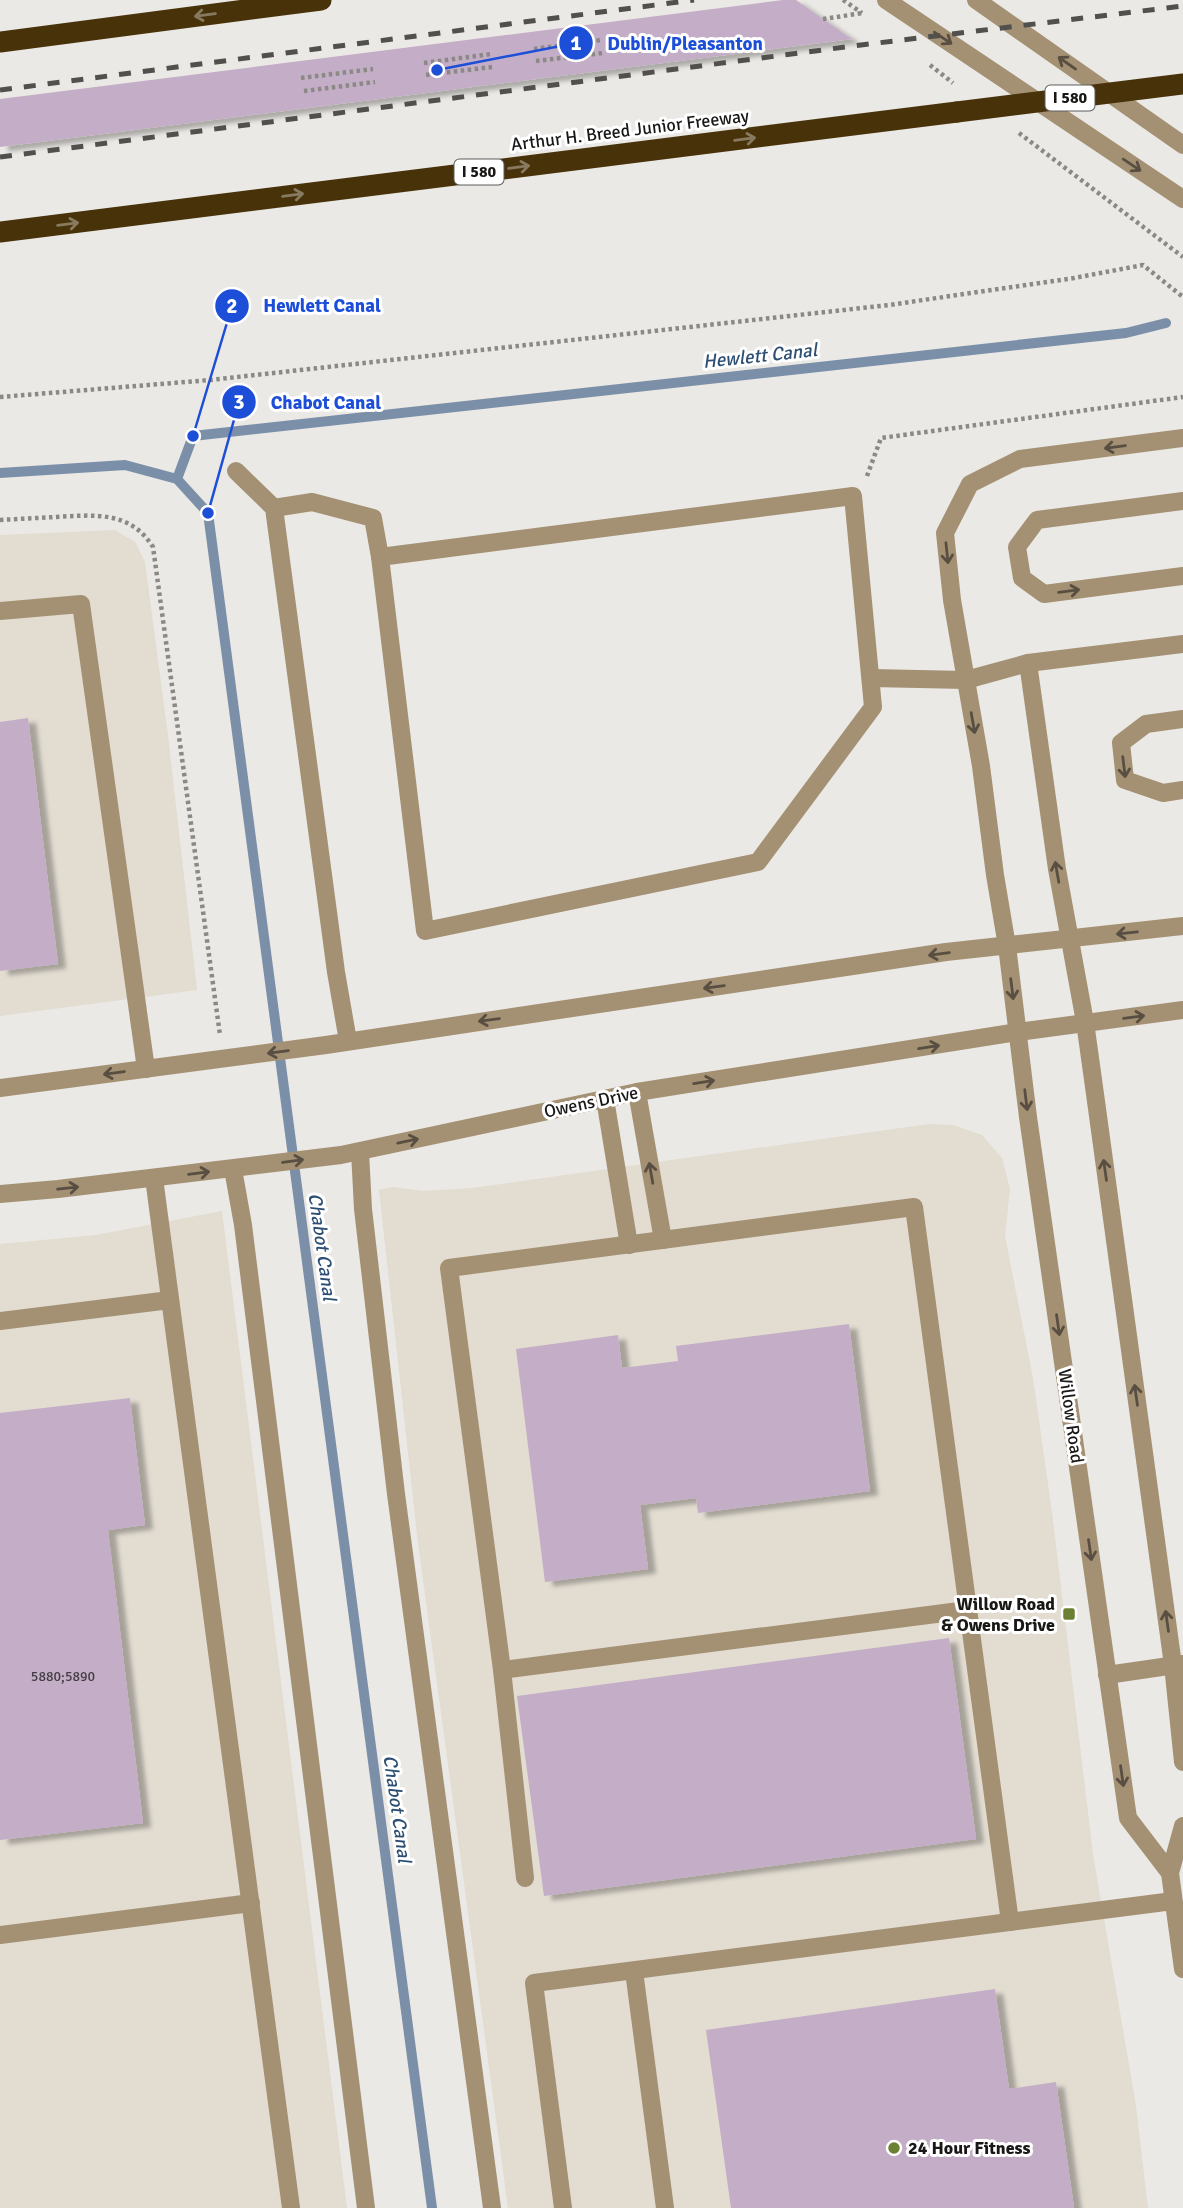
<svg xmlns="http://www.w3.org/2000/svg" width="1183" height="2208" font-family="Signika,sans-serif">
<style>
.built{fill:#e2dcd1}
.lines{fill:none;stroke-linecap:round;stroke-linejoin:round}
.stream{stroke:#7b90a8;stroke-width:10}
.building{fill:#c4adc6;filter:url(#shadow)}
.path{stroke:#8b8986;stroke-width:4.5;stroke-dasharray:3.5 3.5;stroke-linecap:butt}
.minor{stroke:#a49174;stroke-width:18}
.highway{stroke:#48320a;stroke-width:21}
.rail{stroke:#51504e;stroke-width:5;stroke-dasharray:12 12;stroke-linecap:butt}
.highway-bridge{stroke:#48320a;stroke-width:21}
.oneway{stroke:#887a60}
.oneway2{stroke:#584e41}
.poi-dot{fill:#6b8032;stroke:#fff;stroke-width:2.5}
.labels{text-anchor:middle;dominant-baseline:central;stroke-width:6;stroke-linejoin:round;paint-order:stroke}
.number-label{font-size:14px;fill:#443d43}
.shield{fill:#fff;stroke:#5e5d5d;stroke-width:2}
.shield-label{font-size:16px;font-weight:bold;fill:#191817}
.street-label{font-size:18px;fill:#191817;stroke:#fff}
.poi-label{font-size:18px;font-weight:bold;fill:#191817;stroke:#fff;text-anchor:end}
.water-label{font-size:19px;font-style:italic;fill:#2e4f74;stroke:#fff}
.leader{fill:none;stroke:#1d4ed8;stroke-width:2.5}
.callout-dot{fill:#1d4ed8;stroke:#fff;stroke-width:2.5}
.mark-label{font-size:21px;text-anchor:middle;font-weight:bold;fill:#fff}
.callout-label{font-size:19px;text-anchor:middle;font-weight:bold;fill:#1d4ed8;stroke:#fff;stroke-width:6;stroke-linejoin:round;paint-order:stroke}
</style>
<defs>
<filter id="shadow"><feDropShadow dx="8" dy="4.5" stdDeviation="2" flood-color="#0004"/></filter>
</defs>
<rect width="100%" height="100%" fill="#ebe9e5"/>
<g class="built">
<polygon points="115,530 135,542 145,562 168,735 197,990 0,1016 0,535"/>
<polygon points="929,1124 953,1125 982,1135 1002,1158 1010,1189 1005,1236 1033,1378 1052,1512 1093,1854 1136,2106 1148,2208 508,2208 418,1543 379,1190 393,1187 423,1191 472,1188"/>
<polygon points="222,1211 347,2208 0,2208 0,1244 96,1235"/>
</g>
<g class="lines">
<g class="stream">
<polyline points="0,473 125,465 177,479 208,513 432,2208"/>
<polyline points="177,479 193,436 1126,333 1166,323"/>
</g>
</g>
<g class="building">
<polygon points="783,0 796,0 852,39 0,147 0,99"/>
<polygon points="28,718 58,964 0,971 0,722"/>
<polygon points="849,1324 870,1491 698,1513 696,1498 640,1505 648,1569 545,1582 516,1349 618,1335 622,1368 678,1361 676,1346"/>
<polygon points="130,1398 145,1525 108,1530 143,1823 0,1840 0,1413"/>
<polygon points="949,1638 976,1839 544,1896 517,1696"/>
<polygon points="995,1989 1009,2089 1056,2082 1074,2208 731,2208 706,2030"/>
</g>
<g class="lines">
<g class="path">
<polyline points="843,0 862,13"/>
<polyline points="823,19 863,13"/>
<polyline points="534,49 601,40"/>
<polyline points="536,61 603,53"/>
<polyline points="424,63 491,54"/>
<polyline points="930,65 953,83"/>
<polyline points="426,75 492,67"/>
<polyline points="301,78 373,69"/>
<polyline points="304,91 375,82"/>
<polyline points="1019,133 1183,257"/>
<polyline points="0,397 210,380 889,305 1074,278 1143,265 1183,297"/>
<polyline points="867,476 881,438 1183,397"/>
<path d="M0,520C18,519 37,518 55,517C93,515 130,510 153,547L220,1035"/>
</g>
<g class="minor">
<polyline points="886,0 1183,199"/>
<polyline points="976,0 1183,145"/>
<polyline points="236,471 274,508 336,972 348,1041"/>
<polygon points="853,496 873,707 758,862 425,931 380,557"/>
<polyline points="1183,501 1037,520 1017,547 1022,578 1044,594 1183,576"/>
<polyline points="274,508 312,502 373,518 380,557"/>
<polyline points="0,611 81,604 146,1069"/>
<polyline points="1028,663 1057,869 1085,1022 1095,1094 1173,1665 1183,1762"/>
<polyline points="871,678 966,680 1028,663 1183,644"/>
<polyline points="1183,719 1146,724 1121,743 1125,780 1163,793 1183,790"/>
<polyline points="0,1088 326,1045 946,952 1183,926"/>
<polyline points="637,1092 663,1240"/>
<polyline points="605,1099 629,1245"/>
<polyline points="360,1152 363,1209 396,1494 492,2208"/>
<polyline points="233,1169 243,1225 366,2208"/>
<polyline points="154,1178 291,2208"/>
<polyline points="0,1194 58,1189 341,1155 637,1092 1018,1032 1183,1010"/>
<polyline points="0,1321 170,1300"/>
<polyline points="502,1670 967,1610"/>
<polyline points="1107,1675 1183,1664"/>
<polyline points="1183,1826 1170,1873 1183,1969"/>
<polyline points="1170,1873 1128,1818 1028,1117 1007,946 995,875 981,766 952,600 945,533 970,484 1020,459 1183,438"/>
<polyline points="525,1878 502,1670 449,1268 914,1207 1010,1922"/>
<polyline points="0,1935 251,1903"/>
<polyline points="634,1971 665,2208"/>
<polyline points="563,2208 534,1983 1173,1901"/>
</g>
<g class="highway">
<polyline points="0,42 321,0"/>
<polyline points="0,232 957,112"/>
</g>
<g class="rail">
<polyline points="0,90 694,0"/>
<polyline points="0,157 861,45 1183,6"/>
</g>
<polyline class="highway-bridge" points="957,112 1183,84"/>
</g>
<defs><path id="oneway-shaft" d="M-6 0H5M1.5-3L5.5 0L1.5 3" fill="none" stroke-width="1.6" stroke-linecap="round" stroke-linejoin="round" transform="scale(1.75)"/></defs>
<g class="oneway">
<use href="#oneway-shaft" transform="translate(205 15) rotate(173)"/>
<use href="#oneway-shaft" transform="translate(745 139) rotate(-7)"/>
<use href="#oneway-shaft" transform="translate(519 167) rotate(-7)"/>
<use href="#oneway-shaft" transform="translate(293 195) rotate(-7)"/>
<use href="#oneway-shaft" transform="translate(68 224) rotate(-7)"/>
</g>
<g class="oneway2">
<use href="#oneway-shaft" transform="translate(943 38) rotate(34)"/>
<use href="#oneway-shaft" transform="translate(1067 63) rotate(-145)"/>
<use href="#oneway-shaft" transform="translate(1132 165) rotate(34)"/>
<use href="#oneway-shaft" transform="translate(1115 447) rotate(173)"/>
<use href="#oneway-shaft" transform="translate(947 553) rotate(84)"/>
<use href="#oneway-shaft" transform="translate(1069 591) rotate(-7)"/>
<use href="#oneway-shaft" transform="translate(973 723) rotate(80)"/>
<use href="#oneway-shaft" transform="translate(1124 767) rotate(83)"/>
<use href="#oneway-shaft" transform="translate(1057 872) rotate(-100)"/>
<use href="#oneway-shaft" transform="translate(1127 933) rotate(174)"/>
<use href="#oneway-shaft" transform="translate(939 954) rotate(172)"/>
<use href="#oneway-shaft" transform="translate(714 987) rotate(172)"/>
<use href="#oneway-shaft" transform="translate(1012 989) rotate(83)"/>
<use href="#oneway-shaft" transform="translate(1134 1017) rotate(-7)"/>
<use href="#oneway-shaft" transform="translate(489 1020) rotate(172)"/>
<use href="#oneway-shaft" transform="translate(929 1047) rotate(-9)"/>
<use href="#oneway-shaft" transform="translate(278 1052) rotate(172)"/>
<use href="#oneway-shaft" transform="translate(114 1073) rotate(172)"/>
<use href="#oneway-shaft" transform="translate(704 1082) rotate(-9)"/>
<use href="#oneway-shaft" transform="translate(1026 1100) rotate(83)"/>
<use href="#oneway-shaft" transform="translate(408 1141) rotate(-12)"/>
<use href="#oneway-shaft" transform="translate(293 1161) rotate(-8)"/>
<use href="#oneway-shaft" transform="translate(1105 1170) rotate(-98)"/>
<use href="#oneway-shaft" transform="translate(199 1173) rotate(-7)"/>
<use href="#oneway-shaft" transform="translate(651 1173) rotate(-100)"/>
<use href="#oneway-shaft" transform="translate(68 1188) rotate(-6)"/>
<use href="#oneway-shaft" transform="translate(1058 1325) rotate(82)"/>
<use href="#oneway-shaft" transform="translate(1136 1395) rotate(-98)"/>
<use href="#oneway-shaft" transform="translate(1090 1550) rotate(82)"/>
<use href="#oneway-shaft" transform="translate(1167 1621) rotate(-98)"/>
<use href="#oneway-shaft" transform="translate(1122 1776) rotate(82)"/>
</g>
<g class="poi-dot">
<rect x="1062" y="1607" width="14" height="14" rx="3.5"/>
<circle cx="894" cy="2148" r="7"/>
</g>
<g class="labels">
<g class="number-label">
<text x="63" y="1676">5880;5890</text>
</g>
<g class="shield">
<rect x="1045.5" y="85.5" width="49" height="25" rx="5"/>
<rect x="454.5" y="159.5" width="49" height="25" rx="5"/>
</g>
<g class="shield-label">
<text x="1070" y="98">I 580</text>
<text x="479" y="172">I 580</text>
</g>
<g class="street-label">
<text transform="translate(630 130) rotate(-7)">Arthur H. Breed Junior Freeway</text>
<text transform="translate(591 1102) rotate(-12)">Owens Drive</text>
<text transform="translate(1071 1416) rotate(82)">Willow Road</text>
</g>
<g class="poi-label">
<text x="1055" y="1604">Willow Road<tspan x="1055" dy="21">&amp; Owens Drive</tspan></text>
<text x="908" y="2148" text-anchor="start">24 Hour Fitness</text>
</g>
<g class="water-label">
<text transform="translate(760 356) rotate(-6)">Hewlett Canal</text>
<text transform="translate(322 1247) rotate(82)">Chabot Canal</text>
<text transform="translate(397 1809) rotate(82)">Chabot Canal</text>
</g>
</g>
<path class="leader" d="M437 70L576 43M193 436L232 306M208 513L239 402"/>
<g class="callout-dot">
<circle cx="437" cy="70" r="7"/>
<circle cx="193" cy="436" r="7"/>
<circle cx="208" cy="513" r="7"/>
<circle cx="576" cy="43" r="18"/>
<circle cx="232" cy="306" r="18"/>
<circle cx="239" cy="402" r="18"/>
</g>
<g class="mark-label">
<text x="576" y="50">1</text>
<text x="232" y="313">2</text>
<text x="239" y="409">3</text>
</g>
<g class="callout-label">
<text x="685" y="50">Dublin/Pleasanton</text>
<text x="322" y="312">Hewlett Canal</text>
<text x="326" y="409">Chabot Canal</text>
</g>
</svg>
